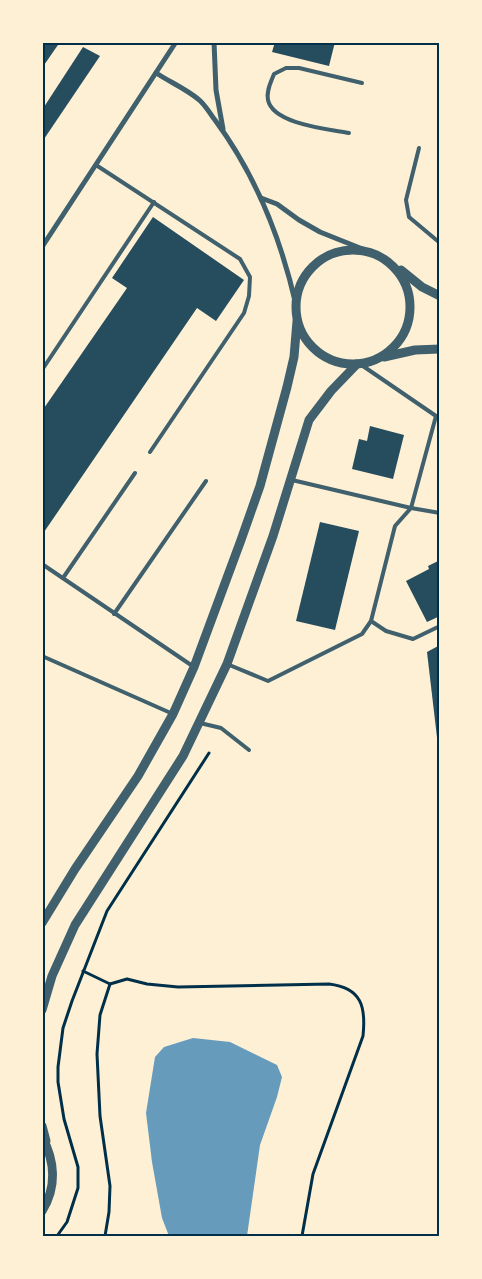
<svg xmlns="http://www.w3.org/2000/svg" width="482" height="1279" font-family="Helvetica,sans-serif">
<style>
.water{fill:#669bbc}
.building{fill:#264d5e}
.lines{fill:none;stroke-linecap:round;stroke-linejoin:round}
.path{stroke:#003049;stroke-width:3}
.service{stroke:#3f606c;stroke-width:4}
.minor{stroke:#3f606c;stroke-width:5}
.tertiary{stroke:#3f606c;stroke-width:9}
.neatline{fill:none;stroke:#003049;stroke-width:2}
</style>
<rect width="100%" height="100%" fill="#fdf0d5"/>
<polygon class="water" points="193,1038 230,1042 277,1065 282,1077 277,1097 260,1145 247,1236 169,1236 162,1218 152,1162 146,1113 155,1057 164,1047"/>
<g class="building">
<polygon points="42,42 60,42 42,68"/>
<polygon points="275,42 335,42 329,66 272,52"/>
<polygon points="83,47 100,56 42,142 42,110"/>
<polygon points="153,217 244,280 216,321 197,308 42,535 42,411 127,288 112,278"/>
<polygon points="370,426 404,435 393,479 352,469 359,439 367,441"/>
<polygon points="320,522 359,531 335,630 296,621"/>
<polygon points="440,560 440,616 427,622 406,581 429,569 428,566"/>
<polygon points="440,645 440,746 438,746 427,652"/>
</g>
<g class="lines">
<g class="path">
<path d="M83,971L110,984L127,979L147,984L178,987L329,984C362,988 366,1007 363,1036L313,1174L302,1236"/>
<polyline points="57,1236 67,1222 78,1188 78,1167 64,1119 58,1082 58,1067 63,1028 72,1001 107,911 209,753"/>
<polyline points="105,1236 109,1212 110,1186 100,1116 97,1054 100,1015 110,984"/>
</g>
<g class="service">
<path d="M349,133C328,129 273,124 268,100C266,91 271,82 274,74L286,68H299L362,83"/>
<polyline points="419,148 406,200 409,217 440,243"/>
<polyline points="96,165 240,259 250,277 249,296 244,313 150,452"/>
<polyline points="42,370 154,202"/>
<polyline points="292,480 411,508 440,513"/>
<polyline points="42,564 194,667"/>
<polyline points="63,578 135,473"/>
<polyline points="114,614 206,481"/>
<polyline points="371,621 386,631 413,639 440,626"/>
<polyline points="42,656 173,714"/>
<polyline points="227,664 268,681 362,634 371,621 395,526 411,508 436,416 360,364"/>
<polyline points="200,723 221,728 249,750"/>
</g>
<g class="minor">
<polyline points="214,42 216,90 223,129"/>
<path d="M156,73C170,82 186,89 198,99C205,104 210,114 215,120C255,174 281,239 296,305"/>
<polyline points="261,198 277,204 299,220 320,232 365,250"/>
<polyline points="42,247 176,42"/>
</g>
<g class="tertiary">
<circle cx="353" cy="307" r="57"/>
<polyline points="401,270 422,287 440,296"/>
<polyline points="384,357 415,350 440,349"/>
<polyline points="42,923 75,869 138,776 173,714 194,667 241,540 260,486 287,387 294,357 297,321"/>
<polyline points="42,1010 52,976 75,925 183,756 227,664 273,536 309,420 331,391 357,364"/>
<polyline points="42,1126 46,1141"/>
<path d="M42,1137C55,1161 57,1187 42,1211"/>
</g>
</g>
<rect width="482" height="1279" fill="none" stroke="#fdf0d5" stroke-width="88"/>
<rect x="44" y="44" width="394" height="1191" class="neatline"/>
</svg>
